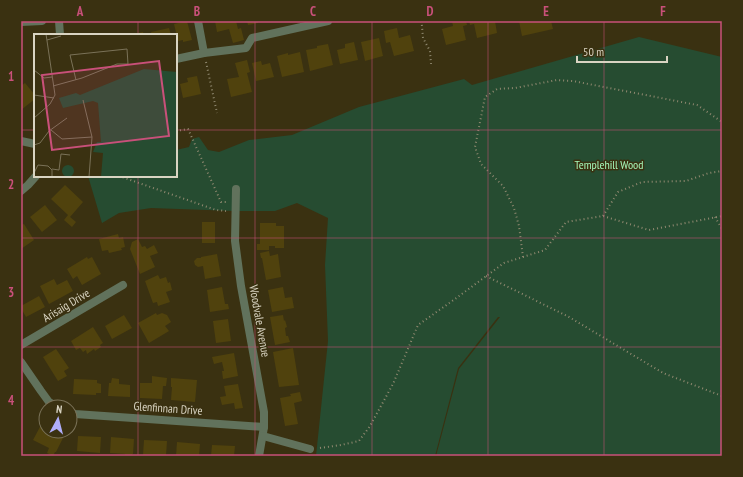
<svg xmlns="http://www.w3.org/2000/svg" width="743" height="477" font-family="'PT Sans Narrow',sans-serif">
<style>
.green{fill:#264c31}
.building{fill:#50420d}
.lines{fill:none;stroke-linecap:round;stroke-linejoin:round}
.path{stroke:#908970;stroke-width:2;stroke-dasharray:1 3;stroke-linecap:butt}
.minor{stroke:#61725c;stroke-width:8}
.grid{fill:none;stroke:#c9507a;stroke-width:1;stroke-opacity:0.55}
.labels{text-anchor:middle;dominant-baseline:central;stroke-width:3;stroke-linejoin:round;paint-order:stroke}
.park-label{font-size:12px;fill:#a4f8ba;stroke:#3a3111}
.street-label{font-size:12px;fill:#d9d4c2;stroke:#3a3111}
.inset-road{fill:none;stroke:#7a7258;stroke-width:1}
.view{fill:#c9507a;fill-opacity:0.15;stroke:#c9507a;stroke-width:2}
.inset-edge{fill:none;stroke:#d9d4c2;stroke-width:2}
.neatline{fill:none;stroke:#c9507a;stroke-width:1.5}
.grid-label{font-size:13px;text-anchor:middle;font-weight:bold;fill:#c9507a}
</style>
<rect width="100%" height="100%" fill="#3a3111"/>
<polygon class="green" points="639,37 722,57 722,456 436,456 459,369 500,317 498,317 458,368 435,456 316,456 328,341 325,265 328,218 297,203 275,211 235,211 151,208 119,213 102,223 88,176 176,176 176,150 189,147 192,139 199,137 208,150 219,152 249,140 292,135 359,107 464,79 472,85"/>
<g class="building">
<polygon points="187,21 192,40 183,42 183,40 178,41 174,24"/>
<polygon points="215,21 236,21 238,29 241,28 244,40 233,43 229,29 217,32"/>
<polygon points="247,21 258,21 258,23 248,25"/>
<polygon points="452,21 466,21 467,25 463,26 466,40 446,45 442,29 453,26"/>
<polygon points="469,21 495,21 497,33 477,38 474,24 470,25"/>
<polygon points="519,21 551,21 553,29 522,36"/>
<polygon points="169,28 171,35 152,35 151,32"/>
<polygon points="397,28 399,38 410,35 414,51 394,56 390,42 386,43 384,31"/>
<polygon points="143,32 144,35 131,35 131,34"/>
<polygon points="379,38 383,56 365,61 361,42"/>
<polygon points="354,42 358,60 340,64 337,50 345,48 345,44"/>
<polygon points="328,44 333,65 310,71 306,50 317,48 317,46"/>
<polygon points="300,52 304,72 282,77 277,56 288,53 288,55"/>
<polygon points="247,60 250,72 247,73 252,92 231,97 227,79 239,77 235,63"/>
<polygon points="261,61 262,65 270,63 274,77 256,81 252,63"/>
<polygon points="197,76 201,94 183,98 180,84 188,82 187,78"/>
<polygon points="25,83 35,95 35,99 21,110 21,86"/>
<polygon points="65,185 83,202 70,217 76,222 72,227 64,220 68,215 51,199"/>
<polygon points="45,205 57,220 42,232 30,217"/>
<rect x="202" y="222" width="13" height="21"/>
<polygon points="260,223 276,223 276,226 284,226 284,248 275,248 275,246 269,246 269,250 257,250 257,244 260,244"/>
<polygon points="24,224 34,240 21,249 21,225"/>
<polygon points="118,234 119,238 123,237 125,247 121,248 122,250 109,253 108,250 102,251 99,239"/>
<polygon points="138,239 142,247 145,246 147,249 154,245 158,253 150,256 155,267 140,274 130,249 132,242"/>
<polygon points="269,251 270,256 278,254 281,277 266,280 262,258 261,258 260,253"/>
<polygon points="217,254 221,276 205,279 203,266 198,267 195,265 194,261 197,258 201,258 201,257"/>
<polygon points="87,257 88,259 92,257 101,274 82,285 77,276 73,279 67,269"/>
<polygon points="158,275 160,279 166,277 168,283 170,282 172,290 166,292 170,302 158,306 157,302 153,303 145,281"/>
<polygon points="54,279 57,285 67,280 73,291 49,304 40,286"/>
<polygon points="222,287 225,304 228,304 229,309 210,312 207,290"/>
<polygon points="283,287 285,298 292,297 294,308 272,312 268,290"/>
<polygon points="39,296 45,307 26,317 21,308 21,306"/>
<polygon points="156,313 157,315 162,313 167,315 171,322 165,326 169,331 149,343 138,323"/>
<polygon points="124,315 132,328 112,339 105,326"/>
<polygon points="283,315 284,321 285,320 287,327 285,328 286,336 288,336 290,342 275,345 270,317"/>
<polygon points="228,319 231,341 216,343 213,321"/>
<polygon points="93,327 103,343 100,345 101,347 95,351 94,349 87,354 86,350 83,352 80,348 76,350 71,341"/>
<polygon points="293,348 299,385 279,387 273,352"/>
<polygon points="56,349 69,368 64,371 67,376 58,381 43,357"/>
<polygon points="234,353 238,376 223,379 222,371 224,371 222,362 214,364 212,357"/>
<polygon points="152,376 167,378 166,386 163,386 162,399 140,398 140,383 152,383"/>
<polygon points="112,378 119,379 119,384 130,385 130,397 108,396 109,383 111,383"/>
<polygon points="171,378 197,380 195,402 171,400 172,387 171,387"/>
<polygon points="74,379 97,380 97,383 101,384 101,393 96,393 96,395 73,394"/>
<polygon points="238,384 243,408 235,409 234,403 222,405 220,397 226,396 224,386"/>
<polygon points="300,392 302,401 294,403 298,424 285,426 280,398 291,396 290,394"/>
<polygon points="41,425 46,427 46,431 54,431 64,436 56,452 55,452 53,456 47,453 49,448 33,440"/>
<polygon points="78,436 101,437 100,453 77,451"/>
<polygon points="111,437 134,439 133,454 132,454 132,456 125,456 125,454 110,453"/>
<polygon points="144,440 167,441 166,456 143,455"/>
<polygon points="177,442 200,444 199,456 176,456"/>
<polygon points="212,445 235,446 234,456 211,456"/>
</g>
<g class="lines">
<g class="path">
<polyline points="421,21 422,26 423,38 430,51 431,64"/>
<polyline points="206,62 217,113"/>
<polyline points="176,131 188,129 221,202 226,202"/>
<polyline points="119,176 216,210 226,211"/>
<polyline points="603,216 618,192 642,182 686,181 709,173 722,171"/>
<polyline points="715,217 722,229"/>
<polyline points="523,257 519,226 514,208 503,186 481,164 475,147 485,97 497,89 515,88 557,80 573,81 697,105 722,122"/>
<polyline points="486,276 569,317 663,373 722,396"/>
<polyline points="320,448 341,445 359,441 370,426 393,384 418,325 455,299 504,263 545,250 566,222 603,216 649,230 722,216"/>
</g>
<g class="minor">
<polyline points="59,21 60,35"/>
<polyline points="198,21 204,53"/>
<polyline points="21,22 42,21"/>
<polyline points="176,59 204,53 246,48 252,38 328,21"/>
<polyline points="21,141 35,144"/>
<polyline points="236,189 235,241 241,286 264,412 264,427 259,456"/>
<polyline points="21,191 28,185 36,176"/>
<polyline points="21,345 123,285"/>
<polyline points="21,362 41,391 49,402 58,407"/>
<polyline points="70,412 75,414 264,427"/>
<polyline points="263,436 310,449"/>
</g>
</g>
<path class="grid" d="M138,21V35M255,21V456M372,21V456M488,21V456M604,21V456M21,130H35M176,130H722M138,176V456M21,238H722M21,347H722"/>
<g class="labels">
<g class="park-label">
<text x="609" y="164">Templehill Wood</text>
</g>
<g class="street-label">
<text transform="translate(66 305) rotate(-31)">Arisaig Drive</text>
<text transform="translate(260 321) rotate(80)">Woodvale Avenue</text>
<text transform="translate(168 408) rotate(4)">Glenfinnan Drive</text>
</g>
</g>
<g transform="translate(34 34)">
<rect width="143" height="143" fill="#3a3111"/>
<path d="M110,35L143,38V143H67L69,119L59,118L63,108H67L64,69L59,67L29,74L25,64L42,59L46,61ZM28 137a6 6 0 1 1 12 0a6 6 0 1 1-12 0Z" fill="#264c31"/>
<path class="inset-road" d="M13,6L27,2M0,36L10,44L18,43M19,52L48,44L83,30H94L93,15L36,21L42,46M0,61L20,64M49,66L58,103L55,143M0,84L16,70L21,61L12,0M17,96L28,105L58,103M0,111L6,109L15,97L33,84M18,135L25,136L27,120L36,121M0,139L4,131L14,132L18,136V143"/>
<path class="view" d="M125,27L135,102L18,116L8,41Z"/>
<rect width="143" height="143" class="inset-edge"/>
</g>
<rect width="743" height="477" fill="none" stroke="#3a3111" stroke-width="44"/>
<g transform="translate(58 419) rotate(7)"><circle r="19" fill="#3a3111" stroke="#7a7258"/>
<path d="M0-3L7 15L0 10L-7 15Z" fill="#b0aefa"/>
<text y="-6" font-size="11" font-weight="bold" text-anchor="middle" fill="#d9d4c2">N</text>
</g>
<path d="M577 56v6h90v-6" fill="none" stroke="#d9d4c2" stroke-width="2"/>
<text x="583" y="56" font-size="12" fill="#d9d4c2" stroke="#3a3111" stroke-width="3" paint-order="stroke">50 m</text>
<rect x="22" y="22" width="699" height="433" class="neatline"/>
<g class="grid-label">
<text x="80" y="16">A</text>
<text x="197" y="16">B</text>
<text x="313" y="16">C</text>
<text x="430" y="16">D</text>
<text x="546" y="16">E</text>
<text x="663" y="16">F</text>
<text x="11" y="81">1</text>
<text x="11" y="189">2</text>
<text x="11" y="297">3</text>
<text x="11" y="405">4</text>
</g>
</svg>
